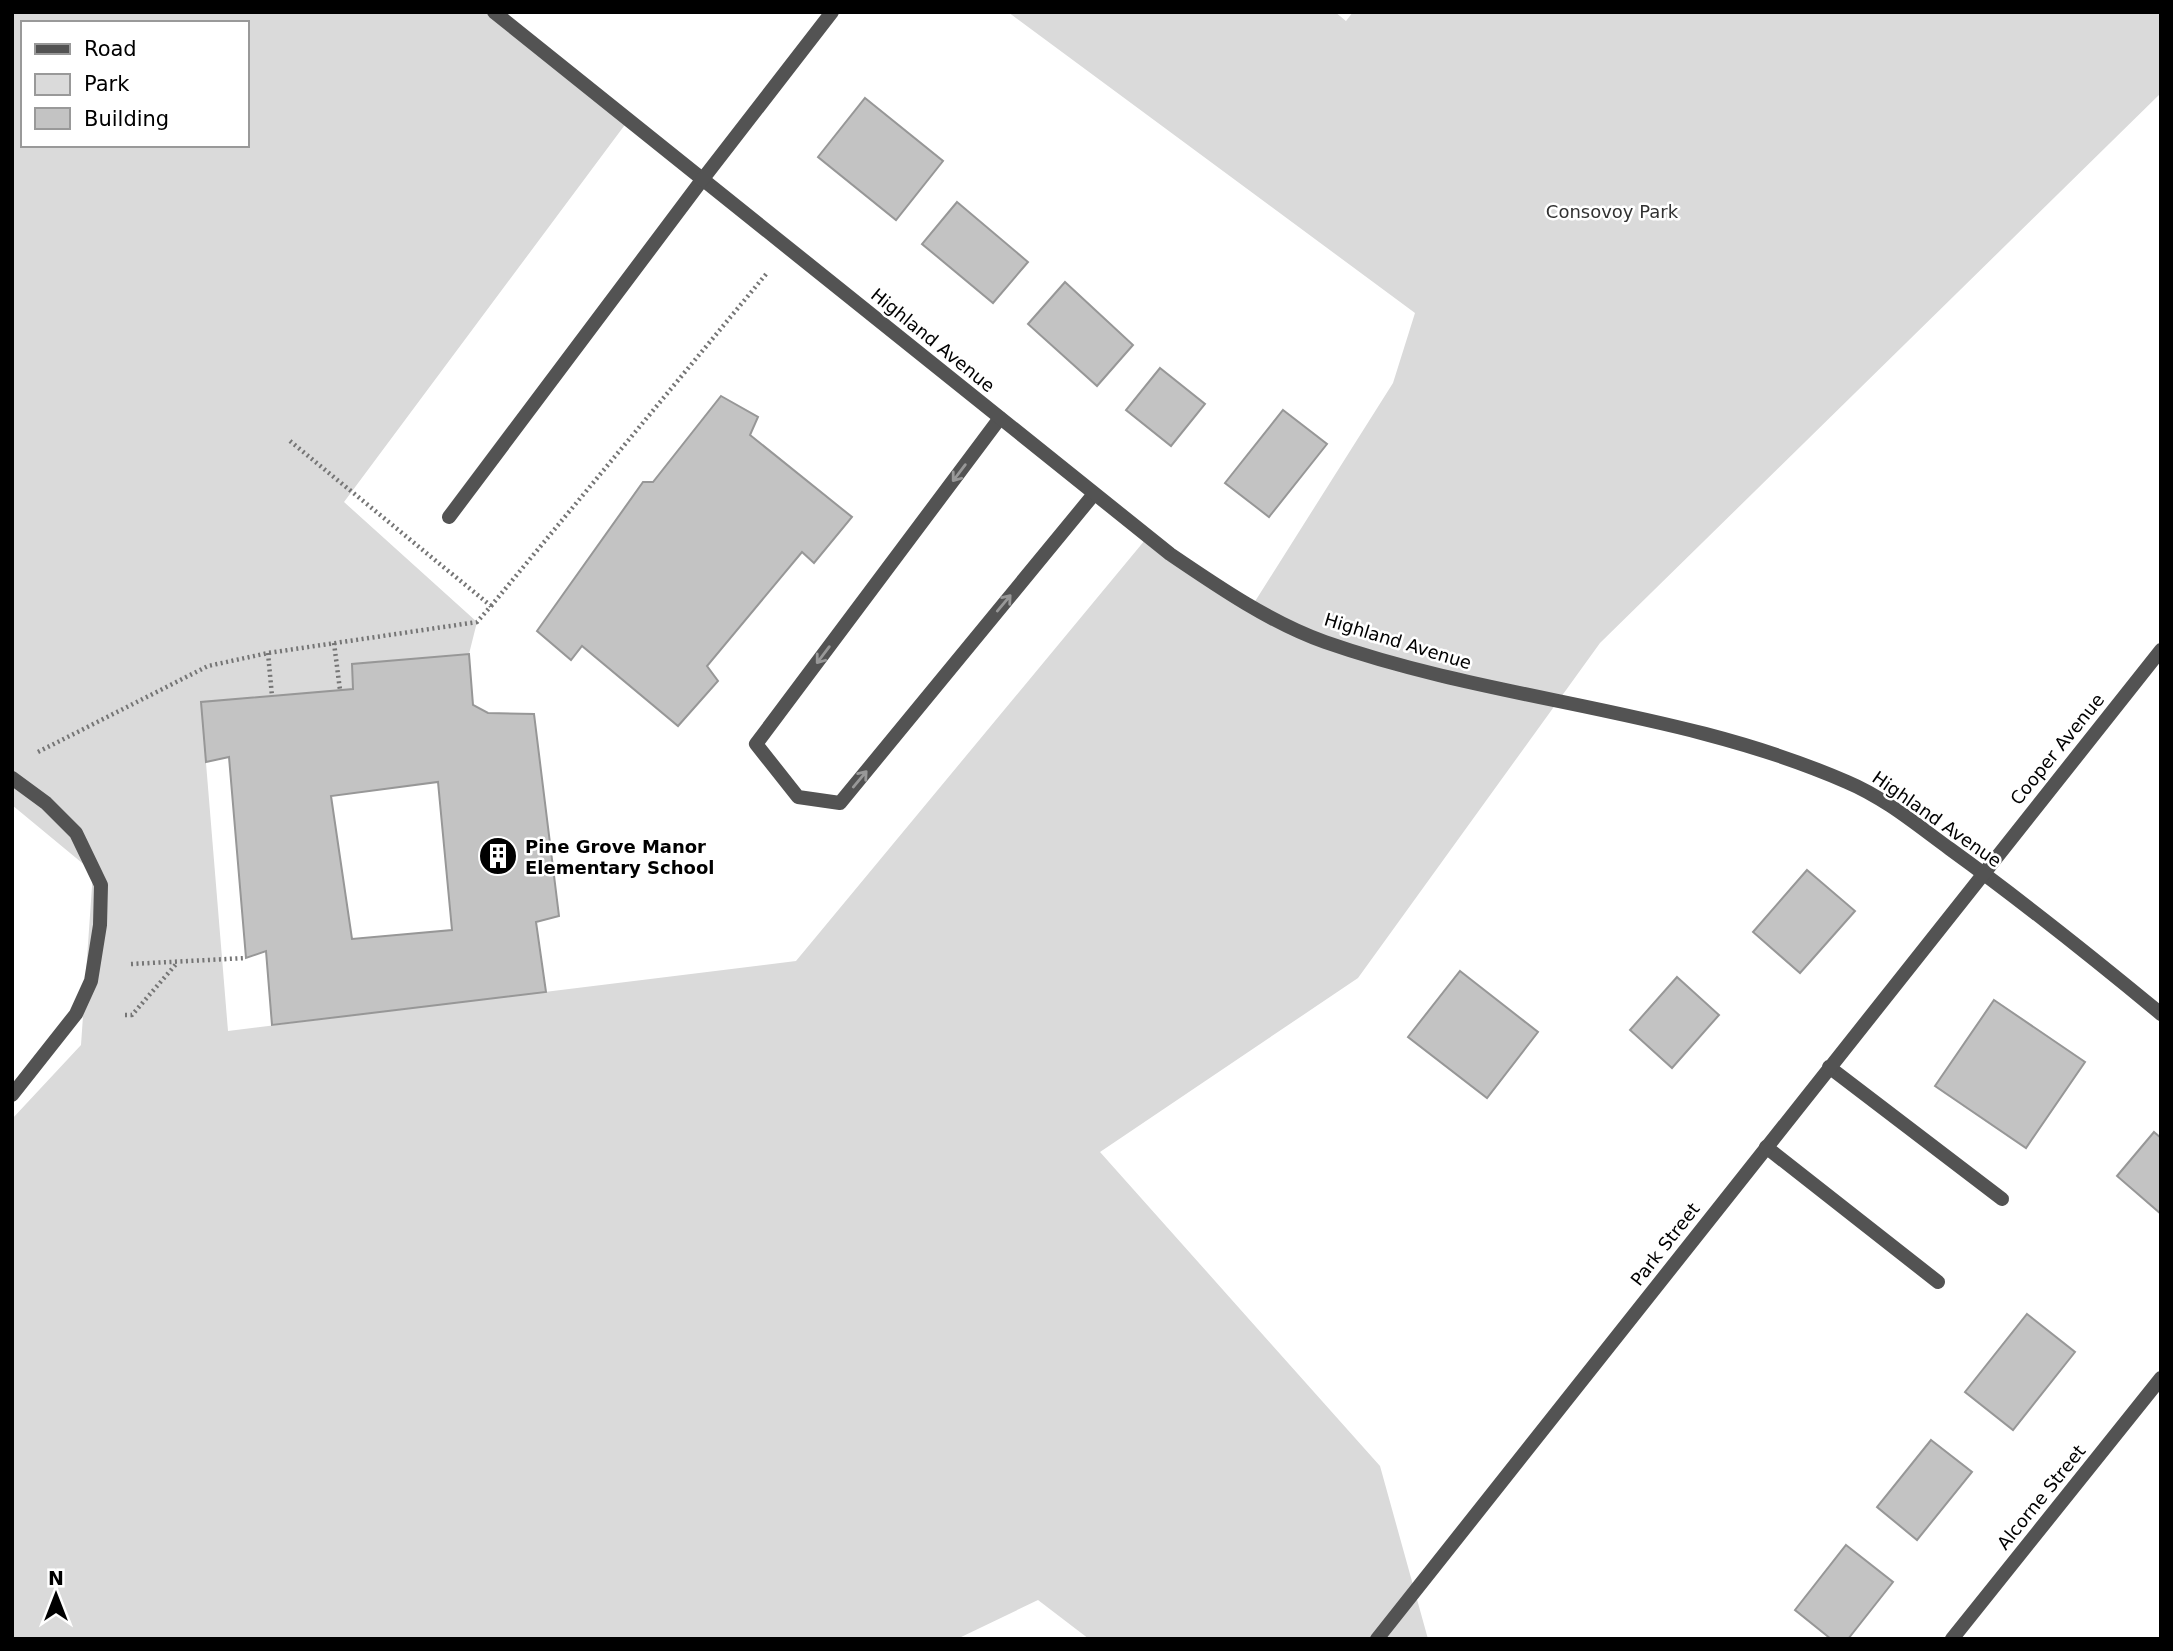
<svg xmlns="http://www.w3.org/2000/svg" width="2173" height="1651" font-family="'DejaVu Sans',sans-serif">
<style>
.green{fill:#dadada;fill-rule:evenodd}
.building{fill:#c3c3c3;stroke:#979797;stroke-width:2;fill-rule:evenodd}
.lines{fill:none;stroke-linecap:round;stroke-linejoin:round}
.path{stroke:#757575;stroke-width:4.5;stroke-dasharray:2 3.5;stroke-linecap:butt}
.lane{stroke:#535353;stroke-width:14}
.street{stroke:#535353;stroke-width:14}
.oneway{stroke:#989898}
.labels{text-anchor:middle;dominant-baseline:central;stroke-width:5;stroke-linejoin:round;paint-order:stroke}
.park-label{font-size:18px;fill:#313131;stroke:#fff}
.street-label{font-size:18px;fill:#000;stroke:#fff}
.poi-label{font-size:18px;font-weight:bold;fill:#000;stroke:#fff;text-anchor:start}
</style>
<rect width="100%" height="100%" fill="#fff"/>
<path class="green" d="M12,12H488L627,122L344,502L477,622L469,654L352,664L353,689L201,702L228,1031L796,961L1150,534L1254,603L1393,383L1415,313L1008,12H1335L1346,21L1353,12H2161V93L1600,643L1358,978L1100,1152L1380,1466L1428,1639H1089L1038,1600L957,1639H12V1119L81,1045L93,872L12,805ZM23,23H247V145H23Z"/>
<g class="building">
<polygon points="865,98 943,161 896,220 818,157"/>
<polygon points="957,202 1028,262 993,303 922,244"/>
<polygon points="1065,282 1133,345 1097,386 1028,324"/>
<polygon points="1160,368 1205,404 1171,446 1126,410"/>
<polygon points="721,396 758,417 750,435 852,517 814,563 802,552 707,666 718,681 678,726 582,646 571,660 537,631 643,482 653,482"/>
<polygon points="1283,410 1327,444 1269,517 1225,483"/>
<path d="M469,654L473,705L488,713L534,714L559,916L536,922L546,992L272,1025L266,951L246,958L229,757L206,762L201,702L353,689L352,664ZM438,782L452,930L352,939L331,796Z"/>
<polygon points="1807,870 1855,911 1800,973 1753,932"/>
<polygon points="1460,971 1538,1032 1487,1098 1408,1037"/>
<polygon points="1677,977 1719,1015 1672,1068 1630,1030"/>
<polygon points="1994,1000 2085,1062 2026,1148 1935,1086"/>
<polygon points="2154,1132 2161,1138 2161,1214 2117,1176"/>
<polygon points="2027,1314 2075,1352 2013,1430 1965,1392"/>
<polygon points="1931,1440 1972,1472 1917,1540 1877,1507"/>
<polygon points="1846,1545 1893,1582 1848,1639 1831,1639 1795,1610"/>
</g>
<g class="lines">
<g class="path">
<polyline points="491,606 767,273"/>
<polyline points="334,643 340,690"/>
<polyline points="268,653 272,696"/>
<polyline points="38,752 208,666 268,653 477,622 491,606 290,441"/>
<polyline points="131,964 246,958"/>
<polyline points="125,1015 132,1015 177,963"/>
</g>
<g class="lane">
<polyline points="1000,418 756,744 798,797 840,803 1094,494"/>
<polyline points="449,517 702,180"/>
<polyline points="1829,1067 2002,1199"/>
<polyline points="1766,1147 1938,1282"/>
</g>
<g class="street">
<path d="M494,12L1170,554C1217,586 1271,623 1325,642C1496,702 1681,709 1847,782C1885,798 1917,825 1950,849C2022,901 2092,957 2161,1014"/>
<polyline points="702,180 832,12"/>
<polyline points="12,778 46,803 76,833 101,885 100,925 91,981 76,1014 12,1095"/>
<polyline points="1377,1639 2161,650"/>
<polyline points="1952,1639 2161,1378"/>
</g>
</g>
<defs><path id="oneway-shaft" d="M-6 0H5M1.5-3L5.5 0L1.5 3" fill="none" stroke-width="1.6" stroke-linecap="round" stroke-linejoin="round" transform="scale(1.75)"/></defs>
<g class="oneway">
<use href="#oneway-shaft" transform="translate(959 473) rotate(127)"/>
<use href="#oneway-shaft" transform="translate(1004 603) rotate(-50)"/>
<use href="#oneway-shaft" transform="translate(823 655) rotate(127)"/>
<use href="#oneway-shaft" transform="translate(860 779) rotate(-50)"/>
</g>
<defs>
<symbol id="building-disc" viewBox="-11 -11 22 22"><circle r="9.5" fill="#000" stroke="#fff"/><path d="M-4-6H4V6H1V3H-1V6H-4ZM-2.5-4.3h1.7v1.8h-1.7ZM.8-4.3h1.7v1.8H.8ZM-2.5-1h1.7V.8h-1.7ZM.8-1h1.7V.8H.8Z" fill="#fff"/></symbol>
</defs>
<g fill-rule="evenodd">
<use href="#building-disc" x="476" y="834" width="44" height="44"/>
</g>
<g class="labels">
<g class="park-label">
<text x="1612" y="211">Consovoy Park</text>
</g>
<g class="street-label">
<text transform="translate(933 340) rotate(39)">Highland Avenue</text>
<text transform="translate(1398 641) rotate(17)">Highland Avenue</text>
<text transform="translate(2057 749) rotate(-51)">Cooper Avenue</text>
<text transform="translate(1937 819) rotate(35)">Highland Avenue</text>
<text transform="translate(1665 1244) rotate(-52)">Park Street</text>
<text transform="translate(2041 1497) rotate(-51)">Alcorne Street</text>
</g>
<g class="poi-label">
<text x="525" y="846">Pine Grove Manor<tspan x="525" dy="21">Elementary School</tspan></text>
</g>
</g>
<rect width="2173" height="1651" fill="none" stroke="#000000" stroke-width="28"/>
<rect x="21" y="21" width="228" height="126" fill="#ffffff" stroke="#999999" stroke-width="2"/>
<rect x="35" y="44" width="35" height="10" fill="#535353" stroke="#999999" stroke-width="2"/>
<text x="84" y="56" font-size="21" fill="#000000">Road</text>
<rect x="35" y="74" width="35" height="21" fill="#dadada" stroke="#999999" stroke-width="2"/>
<text x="84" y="91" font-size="21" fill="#000000">Park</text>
<rect x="35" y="108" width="35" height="21" fill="#c3c3c3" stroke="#999999" stroke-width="2"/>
<text x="84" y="126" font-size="21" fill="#000000">Building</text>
<g transform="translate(56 1595)" stroke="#ffffff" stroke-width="5" paint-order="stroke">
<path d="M0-5L12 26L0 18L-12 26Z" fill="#000000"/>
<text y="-10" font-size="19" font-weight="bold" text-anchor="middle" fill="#000000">N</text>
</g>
</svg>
